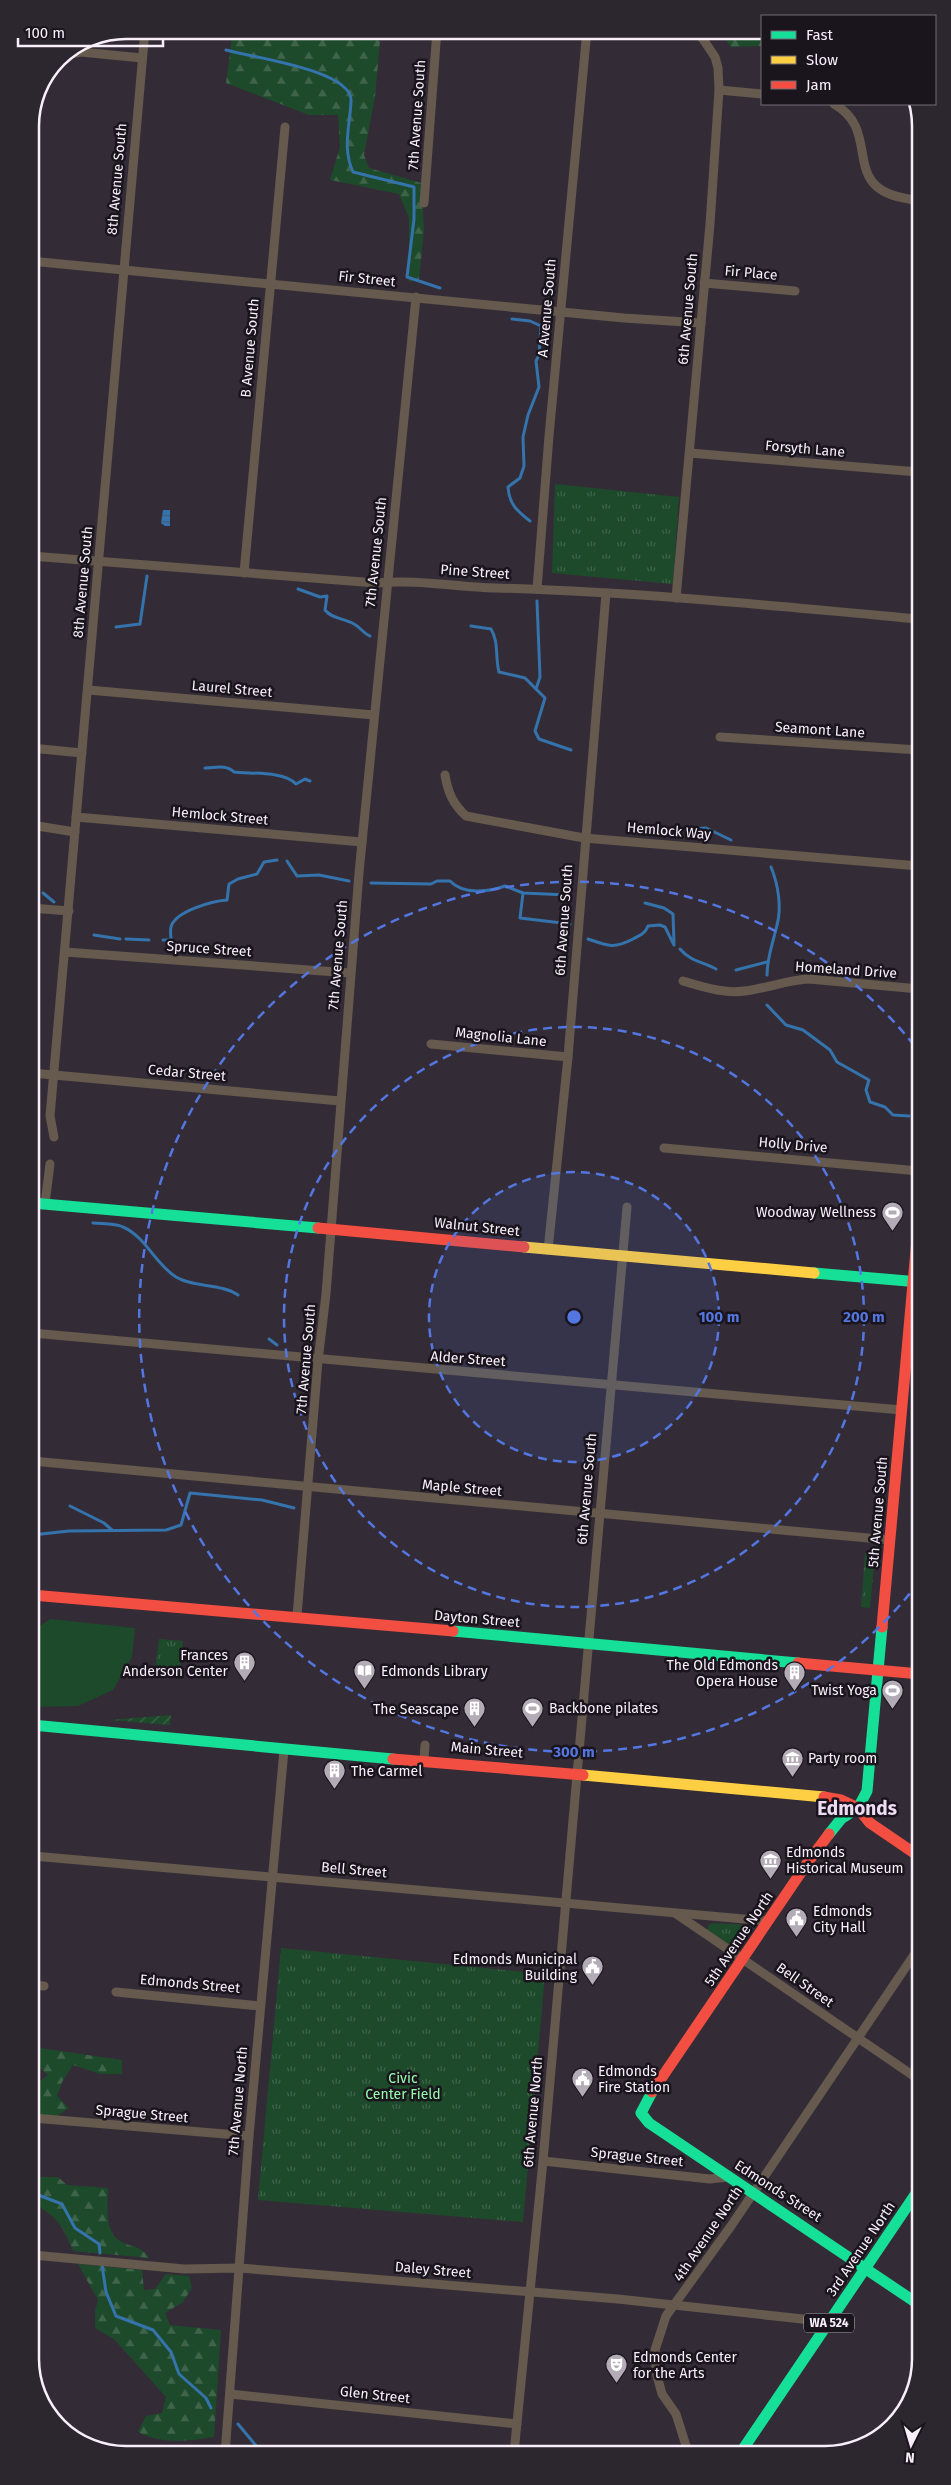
<svg xmlns="http://www.w3.org/2000/svg" width="951" height="2485" font-family="'Fira Sans',sans-serif">
<style>
.grass{fill:#1d4a2a}
.forest{fill:url(#forest-firs)}
.park{fill:url(#park-tufts)}
.garden{fill:url(#garden-furrows)}
.water{fill:url(#water-rules)}
.lines{fill:none;stroke-linecap:round;stroke-linejoin:round}
.stream{stroke:#3573ac;stroke-width:3}
.street{stroke:#655a4d;stroke-width:9}
.fast{stroke:#16e098;stroke-width:11}
.slow{stroke:#ffcf43;stroke-width:11}
.jam{stroke:#f24e42;stroke-width:11}
.ring{fill:none;stroke:#5476e1;stroke-width:2.5;stroke-dasharray:9 6}
.labels{text-anchor:middle;dominant-baseline:central;stroke-width:5;stroke-linejoin:round;paint-order:stroke}
.shield{fill:#1a141c;stroke:#b5adb8;stroke-width:1}
.shield-label{font-size:12px;font-weight:bold;fill:#f8effb}
.street-label{font-size:14px;fill:#f8effb;stroke:#1a141c}
.poi-label{font-size:14px;fill:#f8effb;stroke:#1a141c;text-anchor:start}
.park-label{font-size:14px;fill:#96feac;stroke:#1a141c}
.district-label{font-size:19px;font-weight:bold;fill:#eedcf4;stroke:#1a141c}
.rim{fill:none;stroke:#f8effb;stroke-width:2.5}
.centre{fill:#5476e1;stroke:#1a141c;stroke-width:2.5}
.ring-label{font-size:15px;text-anchor:middle;font-weight:bold;fill:#5476e1;stroke:#1a141c;stroke-width:5;stroke-linejoin:round;paint-order:stroke}
</style>
<defs>
<pattern id="forest-firs" width="22" height="20" patternUnits="userSpaceOnUse" patternTransform="scale(1.25)"><rect width="22" height="20" fill="#1d4a2a"/><path d="M5 1l3.5 6h-7zM16 11l3.5 6h-7z" fill="#3f644a"/></pattern>
<pattern id="park-tufts" width="24" height="20" patternUnits="userSpaceOnUse" patternTransform="scale(1.25)"><rect width="24" height="20" fill="#1d4a2a"/><path d="M3 7l-1-3M5 7V3M7 7l1-3M15 17l-1-3M17 17v-4M19 17l1-3" fill="none" stroke="#3f644a"/></pattern>
<pattern id="garden-furrows" width="10" height="10" patternUnits="userSpaceOnUse" patternTransform="scale(1.25)"><rect width="10" height="10" fill="#1d4a2a"/><path d="M-1 1l2-2M0 10L10 0M9 11l2-2" fill="none" stroke="#3f644a"/></pattern>
<pattern id="water-rules" width="6" height="5" patternUnits="userSpaceOnUse" patternTransform="scale(1.25)"><rect width="6" height="5" fill="#3573ac"/><path d="M0 2.5h6" fill="none" stroke="#405e7c"/></pattern>
</defs>
<rect width="100%" height="100%" fill="#332c36"/>
<polygon class="grass" points="50,1619 135,1628 132,1657 113,1690 78,1706 33,1707 40,1626"/>
<g class="forest">
<path d="M233,30C284,30 331,25 380,41L375,97L364,155L369,168L421,183L424,230L419,279L409,282V218L399,194L330,180L340,147L338,115H309L226,83Z"/>
<polygon points="718,30 762,30 762,46 731,47"/>
<polygon points="33,2047 122,2060 122,2074 100,2074 73,2065 62,2082 57,2096 69,2108 55,2117 33,2115 33,2086 48,2075 33,2062"/>
<path d="M33,2177H58L67,2185L108,2188C108,2203 104,2232 120,2241C134,2249 137,2243 150,2258L73,2251C63,2225 57,2217 33,2203Z"/>
<path d="M78,2264L142,2270L144,2290L155,2289L166,2274L189,2276L192,2288L183,2302L165,2313L170,2325L221,2330L214,2437C186,2441 164,2445 138,2432L146,2416L162,2413L166,2397L114,2339L95,2328V2311L98,2300Z"/>
</g>
<g class="park">
<polygon points="555,484 679,497 673,584 552,573"/>
<polygon points="865,1553 875,1554 870,1608 861,1607"/>
<polygon points="159,1639 183,1641 180,1674 155,1671"/>
<polygon points="712,1923 749,1925 753,1928 737,1952 708,1933 708,1926"/>
<polygon points="281,1948 545,1974 523,2222 258,2200"/>
</g>
<polygon class="garden" points="171,1715 170,1725 110,1720"/>
<polygon class="water" points="163,510 170,510 170,526 165,526 161,523"/>
<g class="lines">
<g class="stream">
<path d="M226,50C250,57 353,70 351,101C350,126 342,148 353,172L414,187V219L407,277L440,288"/>
<path d="M512,319L530,321L541,326L539,355L536,361L539,387L528,415L523,437L524,466L520,478L508,487C509,504 517,511 530,521"/>
<path d="M298,589L320,597L327,596L325,610C332,619 344,618 354,624C360,627 363,633 370,636"/>
<polyline points="537,601 540,677 536,689 545,698 535,731 539,739 571,750"/>
<path d="M471,626L491,629C499,642 495,657 499,672L525,678L536,689"/>
<polyline points="116,627 140,624 147,576"/>
<path d="M205,768C215,768 226,764 234,772C251,774 284,771 296,784L305,779L310,781"/>
<polyline points="675,830 706,828 731,840"/>
<polyline points="287,861 297,876 319,875 349,881"/>
<path d="M371,883L431,884L437,881H450C463,895 489,892 505,886L523,893L567,895"/>
<polyline points="43,893 54,902"/>
<polyline points="523,893 520,918 570,924"/>
<polyline points="645,903 664,908 673,914 674,943"/>
<polyline points="94,935 120,939"/>
<polyline points="126,939 149,940"/>
<path d="M588,939C608,946 614,949 633,939C640,935 645,934 648,926L660,925L665,927L674,945"/>
<path d="M163,940H171C171,936 170,931 171,927C175,911 213,901 227,900L229,884L238,879L257,874L264,862L277,860"/>
<path d="M680,949C690,961 703,962 716,969"/>
<polyline points="736,970 767,962"/>
<path d="M767,975C767,957 773,943 777,925C782,907 778,884 771,867"/>
<polyline points="767,1005 786,1025 803,1030 830,1050 837,1062 869,1080 866,1090 870,1102 885,1107 893,1115 909,1116"/>
<path d="M93,1223C102,1224 115,1223 123,1227C146,1237 155,1264 176,1277C194,1288 220,1283 238,1295"/>
<polyline points="269,1339 277,1345"/>
<polyline points="70,1506 104,1523 112,1530"/>
<polyline points="32,1535 69,1531 166,1530 181,1525 190,1493 262,1500 294,1508"/>
<polyline points="33,2193 62,2204 75,2228 99,2244 100,2253"/>
<polyline points="102,2265 106,2292 116,2316 153,2330 171,2352 179,2374 206,2398 211,2408"/>
<polyline points="238,2424 263,2454"/>
</g>
<g class="street">
<polyline points="61,56 81,52 142,58"/>
<polyline points="719,90 762,94"/>
<path d="M834,104C886,133 833,193 918,200"/>
<polyline points="424,203 437,30"/>
<polyline points="30,261 624,318 701,323"/>
<polyline points="704,283 795,291"/>
<polyline points="690,453 918,472"/>
<path d="M31,556L376,583C416,579 456,587 496,588C637,592 778,606 918,619"/>
<polyline points="244,573 285,127"/>
<polyline points="537,589 549,436 587,30"/>
<polyline points="676,598 710,224 719,90 718,68 715,57 703,39 694,30"/>
<polyline points="88,690 374,715"/>
<polyline points="720,737 919,750"/>
<polyline points="31,748 82,753"/>
<path d="M445,775C448,793 453,804 466,816L584,838L919,866"/>
<polyline points="76,817 362,842"/>
<polyline points="31,825 75,832"/>
<polyline points="31,908 69,911"/>
<polyline points="65,952 350,973"/>
<path d="M683,981C697,985 711,990 725,991C751,995 782,980 809,979L919,989"/>
<polyline points="431,1044 568,1057"/>
<polyline points="32,1073 340,1101"/>
<polyline points="54,1137 50,1116 145,30"/>
<polyline points="664,1148 919,1171"/>
<polyline points="45,1204 50,1164"/>
<polyline points="548,1250 568,1057 606,593"/>
<path d="M32,1333C322,1361 612,1385 902,1410"/>
<polyline points="32,1461 890,1540"/>
<polyline points="297,1616 318,1361 326,1294 359,873 416,297"/>
<polyline points="424,1760 425,1745"/>
<polyline points="33,1856 768,1921"/>
<polyline points="675,1913 921,2081"/>
<polyline points="33,1985 44,1986"/>
<polyline points="116,1992 260,2006"/>
<polyline points="33,2118 249,2136"/>
<polyline points="543,2161 710,2179 728,2177"/>
<polyline points="33,2255 184,2269 240,2268 618,2299 830,2322"/>
<polyline points="230,2394 517,2424"/>
<polyline points="688,2452 676,2414 662,2394 656,2372 655,2350 666,2316 731,2226 920,1946"/>
<polyline points="514,2453 543,2161 627,1207"/>
<polyline points="225,2454 249,2136 284,1750"/>
</g>
<g class="fast">
<polyline points="32,1203 318,1228"/>
<polyline points="814,1273 919,1282"/>
<polyline points="453,1631 798,1663"/>
<polyline points="32,1725 393,1759"/>
<polyline points="829,1834 841,1819 858,1808 867,1791 882,1627"/>
<polyline points="652,2092 641,2113 649,2123 921,2306"/>
<polyline points="741,2452 921,2186"/>
</g>
<g class="slow">
<polyline points="524,1247 814,1273"/>
<polyline points="583,1775 824,1797"/>
</g>
<g class="jam">
<polyline points="318,1228 524,1247"/>
<polyline points="32,1595 453,1631"/>
<polyline points="882,1627 919,1217"/>
<polyline points="798,1663 920,1674"/>
<polyline points="393,1759 583,1775"/>
<polyline points="824,1797 841,1800 858,1808 870,1823 920,1857"/>
<polyline points="652,2092 808,1862 829,1834"/>
</g>
</g>
<circle cx="574" cy="1317" r="145" fill="#5476e1" fill-opacity=".12"/>
<g class="ring">
<circle cx="574" cy="1317" r="145"/>
<circle cx="574" cy="1317" r="290"/>
<path d="M919 1582A435 435 0 1 1 917 1049"/>
</g>
<defs>
<symbol id="stadium-pin" viewBox="-11 -11 22 30"><path d="M0 17L-7.5 6A9.5 9.5 0 1 1 7.5 6Z" fill="#b3abb6" stroke="#1a141c"/><path d="M0-5a6.5 5 0 1 0 0 10a6.5 5 0 1 0 0-10ZM-3.5-1.8h7v3.6h-7Z" fill="#fff"/></symbol>
<symbol id="building-pin" viewBox="-11 -11 22 30"><path d="M0 17L-7.5 6A9.5 9.5 0 1 1 7.5 6Z" fill="#b3abb6" stroke="#1a141c"/><path d="M-4-6H4V6H1V3H-1V6H-4ZM-2.5-4.3h1.7v1.8h-1.7ZM.8-4.3h1.7v1.8H.8ZM-2.5-1h1.7V.8h-1.7ZM.8-1h1.7V.8H.8Z" fill="#fff"/></symbol>
<symbol id="library-pin" viewBox="-11 -11 22 30"><path d="M0 17L-7.5 6A9.5 9.5 0 1 1 7.5 6Z" fill="#b3abb6" stroke="#1a141c"/><path d="M-6-4Q-3-5.5-.7-3.5V5Q-3 3-6 4ZM6-4Q3-5.5 .7-3.5V5Q3 3 6 4Z" fill="#fff"/></symbol>
<symbol id="museum-pin" viewBox="-11 -11 22 30"><path d="M0 17L-7.5 6A9.5 9.5 0 1 1 7.5 6Z" fill="#b3abb6" stroke="#1a141c"/><path d="M0-6L6-3V-2H-6V-3ZM-5-1h2V3h-2ZM-1-1h2V3h-2ZM3-1h2V3H3ZM-6 4H6V6H-6Z" fill="#fff"/></symbol>
<symbol id="civic-pin" viewBox="-11 -11 22 30"><path d="M0 17L-7.5 6A9.5 9.5 0 1 1 7.5 6Z" fill="#b3abb6" stroke="#1a141c"/><path d="M-.6-6.5H3V-4.5H.6V-3L4-1V1h2V6H-6V1h2V-1L-.6-3ZM-1.2 2.5V6h2.4V2.5Z" fill="#fff"/></symbol>
<symbol id="theatre-pin" viewBox="-11 -11 22 30"><path d="M0 17L-7.5 6A9.5 9.5 0 1 1 7.5 6Z" fill="#b3abb6" stroke="#1a141c"/><path d="M-5-5.5Q0-4 5-5.5V0Q5 5 0 6Q-5 5-5 0ZM-3.3-2.5H-1v1.5H-3.3ZM1-2.5H3.3v1.5H1ZM-2.8 1Q0 5.5 2.8 1Z" fill="#fff"/></symbol>
</defs>
<g fill-rule="evenodd">
<use href="#stadium-pin" x="880" y="1200" width="25" height="34"/>
<use href="#building-pin" x="232" y="1650" width="25" height="34"/>
<use href="#library-pin" x="352" y="1658" width="25" height="34"/>
<use href="#building-pin" x="782" y="1660" width="25" height="34"/>
<use href="#stadium-pin" x="880" y="1678" width="25" height="34"/>
<use href="#stadium-pin" x="520" y="1696" width="25" height="34"/>
<use href="#building-pin" x="462" y="1696" width="25" height="34"/>
<use href="#museum-pin" x="780" y="1746" width="25" height="34"/>
<use href="#building-pin" x="322" y="1758" width="25" height="34"/>
<use href="#museum-pin" x="758" y="1848" width="25" height="34"/>
<use href="#civic-pin" x="784" y="1906" width="25" height="34"/>
<use href="#civic-pin" x="580" y="1954" width="25" height="34"/>
<use href="#civic-pin" x="570" y="2066" width="25" height="34"/>
<use href="#theatre-pin" x="604" y="2352" width="25" height="34"/>
</g>
<g class="labels">
<rect class="shield" x="804" y="2313.5" width="50" height="19" rx="4"/>
<g class="shield-label">
<text x="829" y="2323">WA 524</text>
</g>
<g class="street-label">
<text transform="translate(417 115) rotate(-86)">7th Avenue South</text>
<text transform="translate(117 179) rotate(-85)">8th Avenue South</text>
<text transform="translate(751 273) rotate(5)">Fir Place</text>
<text transform="translate(367 279) rotate(6)">Fir Street</text>
<text transform="translate(547 308) rotate(-85)">A Avenue South</text>
<text transform="translate(688 309) rotate(-85)">6th Avenue South</text>
<text transform="translate(250 348) rotate(-85)">B Avenue South</text>
<text transform="translate(805 449) rotate(5)">Forsyth Lane</text>
<text transform="translate(376 552) rotate(-84)">7th Avenue South</text>
<text transform="translate(475 572) rotate(4)">Pine Street</text>
<text transform="translate(83 582) rotate(-85)">8th Avenue South</text>
<text transform="translate(232 689) rotate(5)">Laurel Street</text>
<text transform="translate(820 730) rotate(4)">Seamont Lane</text>
<text transform="translate(220 816) rotate(5)">Hemlock Street</text>
<text transform="translate(669 831) rotate(5)">Hemlock Way</text>
<text transform="translate(564 920) rotate(-86)">6th Avenue South</text>
<text transform="translate(209 949) rotate(4)">Spruce Street</text>
<text transform="translate(338 955) rotate(-85)">7th Avenue South</text>
<text transform="translate(846 970) rotate(4)">Homeland Drive</text>
<text transform="translate(501 1037) rotate(6)">Magnolia Lane</text>
<text transform="translate(187 1073) rotate(5)">Cedar Street</text>
<text transform="translate(793 1145) rotate(5)">Holly Drive</text>
<text transform="translate(477 1227) rotate(6)">Walnut Street</text>
<text transform="translate(306 1359) rotate(-85)">7th Avenue South</text>
<text transform="translate(468 1359) rotate(4)">Alder Street</text>
<text transform="translate(462 1488) rotate(5)">Maple Street</text>
<text transform="translate(587 1489) rotate(-85)">6th Avenue South</text>
<text transform="translate(878 1512) rotate(-85)">5th Avenue South</text>
<text transform="translate(477 1619) rotate(5)">Dayton Street</text>
<text transform="translate(487 1750) rotate(5)">Main Street</text>
<text transform="translate(354 1870) rotate(5)">Bell Street</text>
<text transform="translate(739 1939) rotate(-56)">5th Avenue North</text>
<text transform="translate(190 1984) rotate(5)">Edmonds Street</text>
<text transform="translate(805 1985) rotate(35)">Bell Street</text>
<text transform="translate(238 2101) rotate(-85)">7th Avenue North</text>
<text transform="translate(533 2112) rotate(-85)">6th Avenue North</text>
<text transform="translate(142 2114) rotate(5)">Sprague Street</text>
<text transform="translate(637 2157) rotate(6)">Sprague Street</text>
<text transform="translate(778 2191) rotate(33)">Edmonds Street</text>
<text transform="translate(708 2234) rotate(-56)">4th Avenue North</text>
<text transform="translate(861 2249) rotate(-56)">3rd Avenue North</text>
<text transform="translate(433 2270) rotate(5)">Daley Street</text>
<text transform="translate(375 2395) rotate(6)">Glen Street</text>
</g>
<g class="poi-label">
<text x="876" y="1212" text-anchor="end">Woodway Wellness</text>
<text x="228" y="1655" text-anchor="end">Frances<tspan x="228" dy="16">Anderson Center</tspan></text>
<text x="778" y="1665" text-anchor="end">The Old Edmonds<tspan x="778" dy="16">Opera House</tspan></text>
<text x="381" y="1671">Edmonds Library</text>
<text x="877" y="1690" text-anchor="end">Twist Yoga</text>
<text x="549" y="1708">Backbone pilates</text>
<text x="459" y="1709" text-anchor="end">The Seascape</text>
<text x="808" y="1758">Party room</text>
<text x="351" y="1771">The Carmel</text>
<text x="786" y="1852">Edmonds<tspan x="786" dy="16">Historical Museum</tspan></text>
<text x="813" y="1911">Edmonds<tspan x="813" dy="16">City Hall</tspan></text>
<text x="577" y="1959" text-anchor="end">Edmonds Municipal<tspan x="577" dy="16">Building</tspan></text>
<text x="598" y="2071">Edmonds<tspan x="598" dy="16">Fire Station</tspan></text>
<text x="633" y="2357">Edmonds Center<tspan x="633" dy="16">for the Arts</tspan></text>
</g>
<g class="park-label">
<text x="403" y="2078">Civic<tspan x="403" dy="16">Center Field</tspan></text>
</g>
<g class="district-label">
<text x="857" y="1808">Edmonds</text>
</g>
</g>
<path d="M0 0H951V2485H0ZM126 39H825A87 87 0 0 1 912 126V2359A87 87 0 0 1 825 2446H126A87 87 0 0 1 39 2359V126A87 87 0 0 1 126 39Z" fill="#2c262e" fill-rule="evenodd"/>
<path class="rim" d="M126 39H825A87 87 0 0 1 912 126V2359A87 87 0 0 1 825 2446H126A87 87 0 0 1 39 2359V126A87 87 0 0 1 126 39Z"/>
<circle cx="574" cy="1317" r="8" class="centre"/>
<g class="ring-label">
<text x="719" y="1322">100 m</text>
<text x="864" y="1322">200 m</text>
<text x="574" y="1757">300 m</text>
</g>
<rect x="761" y="15" width="175" height="90" fill="#1a141c" stroke="#736c75"/>
<rect x="771" y="31" width="25" height="8" fill="#16e098" stroke="#736c75"/>
<text x="806" y="40" font-size="15" fill="#f8effb">Fast</text>
<rect x="771" y="56" width="25" height="8" fill="#ffcf43" stroke="#736c75"/>
<text x="806" y="65" font-size="15" fill="#f8effb">Slow</text>
<rect x="771" y="81" width="25" height="8" fill="#f24e42" stroke="#736c75"/>
<text x="806" y="90" font-size="15" fill="#f8effb">Jam</text>
<g transform="translate(911 2445) rotate(185)" stroke="#1a141c" stroke-width="4" paint-order="stroke">
<path d="M0-4L9 19L0 12L-9 19Z" fill="#f8effb"/>
<text y="-8" font-size="14" font-weight="bold" text-anchor="middle" fill="#f8effb">N</text>
</g>
<path d="M18 38v8h145v-8" fill="none" stroke="#f8effb" stroke-width="2.5"/>
<text x="25" y="38" font-size="15" fill="#f8effb" stroke="#1a141c" stroke-width="4" paint-order="stroke">100 m</text>
</svg>
